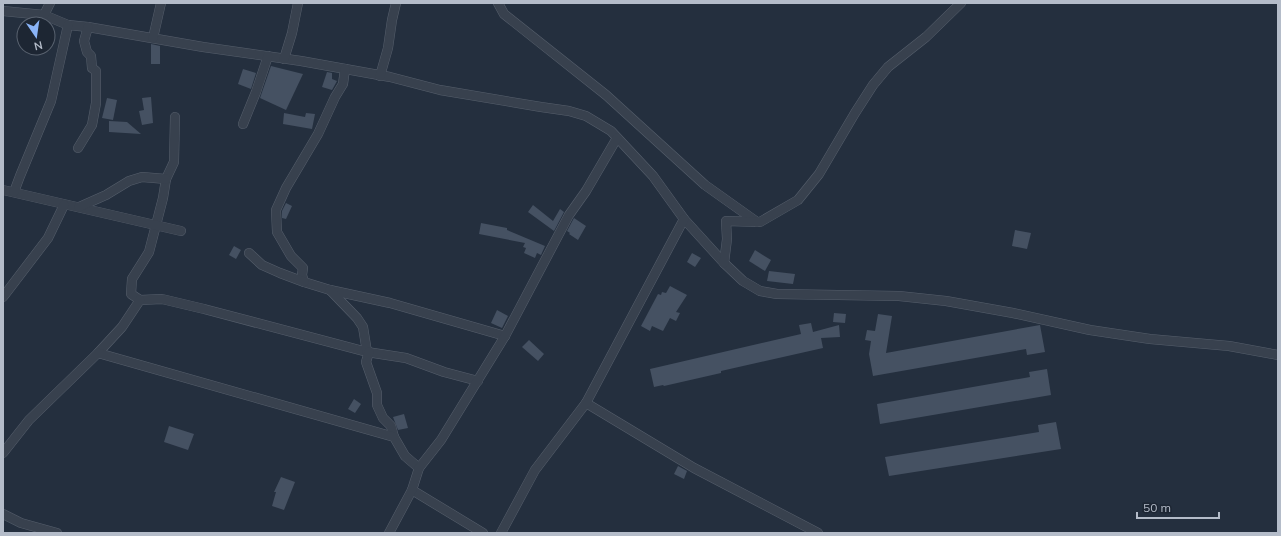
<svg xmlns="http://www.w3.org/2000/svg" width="1281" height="536" font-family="Mulish,sans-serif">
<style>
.building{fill:#455162}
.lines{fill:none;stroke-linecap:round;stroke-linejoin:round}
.street-casing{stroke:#565f6c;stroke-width:10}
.street{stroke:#38414e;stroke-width:9}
</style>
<rect width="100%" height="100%" fill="#242f3e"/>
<g class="building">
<polygon points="151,44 160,46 160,64 151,64"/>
<polygon points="271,66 303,74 286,110 260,98"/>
<polygon points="243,69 256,73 251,89 238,84"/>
<polygon points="327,72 332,73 332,79 337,81 332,90 322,87"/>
<polygon points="151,97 153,123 142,125 139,111 144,110 142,98"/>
<polygon points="107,98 117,100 113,120 102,118"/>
<polygon points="284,113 305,117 306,113 315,114 312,129 283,124"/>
<polygon points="109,121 127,122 141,134 109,132"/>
<polygon points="286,203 292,206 286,219 282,218 282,211"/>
<polygon points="533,205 553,221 560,209 564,212 554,231 528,212"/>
<polygon points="574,218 586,226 578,240 569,234 570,233 567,231"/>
<polygon points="481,223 507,228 507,230 545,246 541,255 537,253 535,258 524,253 526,248 523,247 525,243 479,234"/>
<polygon points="1015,230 1031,233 1027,249 1012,246"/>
<polygon points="234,246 241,250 236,259 229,255"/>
<polygon points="755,250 771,260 765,271 749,261"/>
<polygon points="692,253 701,258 695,267 687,262"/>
<polygon points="769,271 795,274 793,284 767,281"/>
<polygon points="670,286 687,295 676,312 680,313 676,321 670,318 663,331 652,326 650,331 641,326 658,294 661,295 662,292 666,293"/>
<polygon points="497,310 508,316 502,328 491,323"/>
<polygon points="834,313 846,314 845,323 833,322"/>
<polygon points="878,314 892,316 886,353 1040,325 1045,352 1027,355 1026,349 873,376 869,354 871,341 865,340 867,330 875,331"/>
<polygon points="811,323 813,332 839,325 840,337 821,338 823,348 721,371 721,373 664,386 663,385 654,387 650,369 801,334 799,325"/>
<polygon points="529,340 544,354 538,361 522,347"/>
<polygon points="1047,369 1051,395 880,424 877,404 1030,377 1029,372"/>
<polygon points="354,399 361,404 355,413 348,409"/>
<polygon points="404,414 408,428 398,430 393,417"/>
<polygon points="1056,422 1061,449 889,476 885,457 1039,432 1038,425"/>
<polygon points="169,426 194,434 188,450 164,442"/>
<polygon points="678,466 687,471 684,479 674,474"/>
<polygon points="281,477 295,482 284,510 272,506 276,492 274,492"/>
</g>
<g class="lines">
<defs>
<g id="street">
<polyline points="498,3 504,14 606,95 705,185 757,222"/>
<polyline points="3,11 44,15 68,25 88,27 203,47 301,61 390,77 440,90 541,107 569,111 586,116 611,131 653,176 684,219 724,263 743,281 760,291 777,294 899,296 946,301 1013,313 1090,330 1150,339 1229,346 1278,355"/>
<polyline points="44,15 50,3"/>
<polyline points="153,38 161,3"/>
<polyline points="284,59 292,33 298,3"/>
<polyline points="345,69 343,84 335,97 318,134 286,188 276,210 277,232 291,256 303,268 302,275 304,282 330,290 390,303 505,336"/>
<polyline points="380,76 388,48 392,20 396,3"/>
<polyline points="175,117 174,162 166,179 163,198 149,252 132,279 131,294 140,300 162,299 204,309 367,352 406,358 444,372 478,381"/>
<polyline points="243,124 256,92 268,56"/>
<polyline points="78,148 92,125 96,103 96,71 92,68 91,56 87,52 84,41 88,27"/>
<polyline points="3,190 181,231"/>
<polyline points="14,192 20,176 51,101 68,25"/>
<polyline points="79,207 106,195 129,181 142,177 166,179"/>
<polyline points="249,253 262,265 280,273 304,282"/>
<polyline points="724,263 727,239 726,221 760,222 798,200 819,174 855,113 873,85 888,67 926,37 961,3"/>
<polyline points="330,290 357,318 363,327 367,352"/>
<polyline points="3,297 48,238 64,205"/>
<polyline points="369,352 366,362 377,393 377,405 383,418 391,426 394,437"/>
<polyline points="98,353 122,327 140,300"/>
<polyline points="586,403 694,468 818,533"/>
<polyline points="3,453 29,420 98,353 394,437 405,456 419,468"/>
<polyline points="412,490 483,533"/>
<polyline points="3,514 21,523 57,533"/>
<polyline points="389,533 412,490 419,468 441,440 505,336 569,215 586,191 617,138"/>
<polyline points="501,533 535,470 586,403 684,219"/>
</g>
</defs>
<use href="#street" class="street-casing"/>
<use href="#street" class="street"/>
</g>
<rect width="1281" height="536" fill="none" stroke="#b4bcc9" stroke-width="8"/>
<g transform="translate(36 36) rotate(167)"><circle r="19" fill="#1d2633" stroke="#59626f"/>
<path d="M0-3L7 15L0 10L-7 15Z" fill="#8ab4f8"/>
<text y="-6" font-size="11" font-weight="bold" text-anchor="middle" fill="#b4bcc9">N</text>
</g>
<path d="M1137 512v6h82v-6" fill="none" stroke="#b4bcc9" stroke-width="2"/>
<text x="1143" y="512" font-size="12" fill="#b4bcc9" stroke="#1d2633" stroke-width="3" paint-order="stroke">50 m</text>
</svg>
